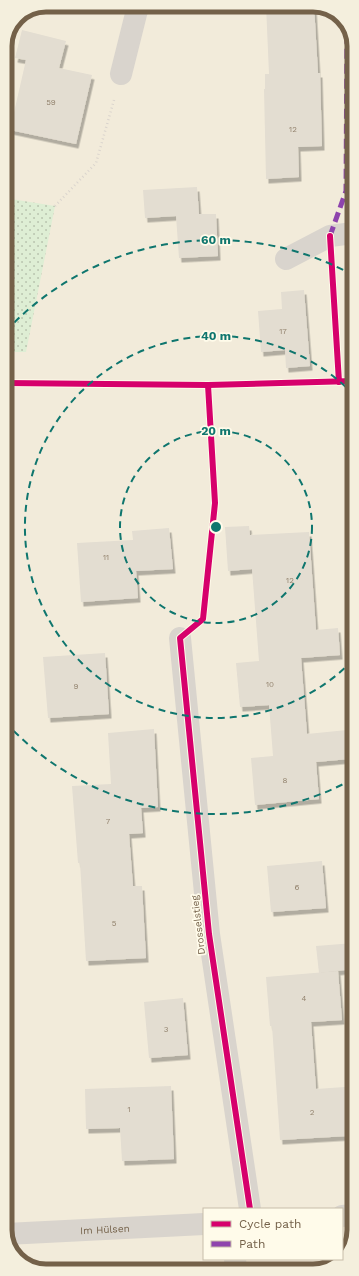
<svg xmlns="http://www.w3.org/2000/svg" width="359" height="1276" font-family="'Work Sans',sans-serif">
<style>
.residential{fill:#f2ebda}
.park{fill:url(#park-dots)}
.building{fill:#e3ddd1;filter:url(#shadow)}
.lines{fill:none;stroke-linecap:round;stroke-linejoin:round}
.path{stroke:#dad4cd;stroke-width:2.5;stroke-dasharray:1 3;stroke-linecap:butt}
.minor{stroke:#d9d4cd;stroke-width:22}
.quiet{stroke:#8e44ad;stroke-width:5;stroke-dasharray:10 5;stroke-linecap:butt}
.cycleway-casing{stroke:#fffbea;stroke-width:8}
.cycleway{stroke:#d6006c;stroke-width:6}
.ring{fill:none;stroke:#0f766e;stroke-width:2;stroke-dasharray:7 5}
.labels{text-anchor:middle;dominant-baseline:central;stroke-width:3.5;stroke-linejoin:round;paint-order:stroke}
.number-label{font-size:8px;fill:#92826d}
.street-label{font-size:10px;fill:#746149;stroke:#fffbea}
.rim{fill:none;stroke:#746149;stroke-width:5}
.centre{fill:#0f766e;stroke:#fffbea;stroke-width:2}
.ring-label{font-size:12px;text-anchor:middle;font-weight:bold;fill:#0f766e;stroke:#fffbea;stroke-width:3.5;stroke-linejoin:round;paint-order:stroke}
</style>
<defs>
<pattern id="park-dots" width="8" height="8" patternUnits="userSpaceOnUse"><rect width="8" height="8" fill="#deeed4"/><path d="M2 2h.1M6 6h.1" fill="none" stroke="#b9c4ae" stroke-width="1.8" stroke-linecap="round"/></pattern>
<filter id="shadow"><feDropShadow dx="2.5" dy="4.5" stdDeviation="0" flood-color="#0004"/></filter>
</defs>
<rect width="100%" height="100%" fill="#f6f4ea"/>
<polygon class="residential" points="46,5 319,5 340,15 353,37 354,1231 344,1257 342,1258 342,1209 204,1209 204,1259 341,1259 322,1270 40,1271 19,1261 6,1239 5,45 17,17"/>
<polygon class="park" points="5,198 55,206 26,352 5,352"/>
<g class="building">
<polygon points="266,5 314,5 318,73 320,73 322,146 298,147 299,177 266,179 264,89 265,89 265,74 269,74"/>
<polygon points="22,30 66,41 59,68 92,75 76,144 10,130 26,60 15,58"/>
<polygon points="197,187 199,214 216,214 218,256 179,258 176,216 145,218 143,190"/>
<polygon points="304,290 310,366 286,368 285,350 261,352 258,311 282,309 281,292"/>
<polygon points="249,526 250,535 309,532 316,630 338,628 340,655 301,658 307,734 347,730 349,759 316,762 319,799 255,805 251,758 273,756 269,705 240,707 236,663 259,661 252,569 228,571 225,527"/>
<polygon points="169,528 173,569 136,571 138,598 81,602 77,543 133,540 132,531"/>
<polygon points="105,653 109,714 48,718 43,657"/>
<polygon points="154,729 158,807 141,808 143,833 129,834 133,886 142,886 146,958 86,961 80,863 78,863 72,786 111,784 108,733"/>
<polygon points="322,861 326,908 271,912 267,866"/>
<polygon points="354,943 354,969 319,973 316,946"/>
<polygon points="338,971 342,1020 311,1022 316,1089 345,1087 348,1136 280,1140 272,1026 270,1026 266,977"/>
<polygon points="183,998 188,1055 149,1058 144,1002"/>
<polygon points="171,1086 174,1159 122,1161 120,1128 86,1129 85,1089"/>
</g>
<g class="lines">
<polyline class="path" points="55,206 96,163 114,100"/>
<g class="minor">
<polyline points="121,74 137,10 141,5"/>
<polyline points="286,259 330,236 353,233"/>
<polyline points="180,638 209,934 250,1209"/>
<polyline points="342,1216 354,1215"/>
<path id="s1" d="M6,1234L204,1224"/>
<polyline points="235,1259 236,1270"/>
</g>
<polyline class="quiet" points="330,236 346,191 347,27"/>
<defs>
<g id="cycleway">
<polyline points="330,236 339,382"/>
<polyline points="5,383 208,385 353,381"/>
<polyline points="208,385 215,503 203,619 180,638 209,934 250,1209"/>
</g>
</defs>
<use href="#cycleway" class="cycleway-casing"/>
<use href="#cycleway" class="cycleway"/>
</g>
<g class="ring">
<circle cx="216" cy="527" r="96"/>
<path d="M353 660A191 191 0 1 1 353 394"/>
<path d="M353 779A287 287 0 0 1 6 723M6 331A287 287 0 0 1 353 275"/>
</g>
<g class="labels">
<g class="number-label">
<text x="51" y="102">59</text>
<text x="293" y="129">12</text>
<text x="283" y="331">17</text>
<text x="106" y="557">11</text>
<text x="290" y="580">12</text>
<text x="270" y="684">10</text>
<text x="76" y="686">9</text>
<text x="285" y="780">8</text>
<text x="108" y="821">7</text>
<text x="297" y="887">6</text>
<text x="114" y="923">5</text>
<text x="304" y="998">4</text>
<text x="166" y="1029">3</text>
<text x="129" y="1109">1</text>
<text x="312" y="1112">2</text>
</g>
<g class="street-label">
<text transform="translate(198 925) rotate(-97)">Drosselstieg</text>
<text stroke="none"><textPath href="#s1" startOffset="99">Im Hülsen</textPath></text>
</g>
</g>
<path d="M0 0H359V1276H0ZM46 12H313A34 34 0 0 1 347 46V1230A34 34 0 0 1 313 1264H46A34 34 0 0 1 12 1230V46A34 34 0 0 1 46 12Z" fill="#f4efdd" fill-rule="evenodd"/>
<path class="rim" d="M46 12H313A34 34 0 0 1 347 46V1230A34 34 0 0 1 313 1264H46A34 34 0 0 1 12 1230V46A34 34 0 0 1 46 12Z"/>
<circle cx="216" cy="527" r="6" class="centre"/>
<g class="ring-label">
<text x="216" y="244">60 m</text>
<text x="216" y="340">40 m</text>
<text x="216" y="435">20 m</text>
</g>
<rect x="203" y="1208" width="140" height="52" fill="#fffbea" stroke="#c7bdaa"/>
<rect x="211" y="1221" width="20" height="6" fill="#d6006c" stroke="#c7bdaa"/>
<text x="239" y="1228" font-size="12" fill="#746149">Cycle path</text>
<rect x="211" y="1241" width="20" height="6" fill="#8e44ad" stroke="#c7bdaa"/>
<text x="239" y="1248" font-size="12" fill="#746149">Path</text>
</svg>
